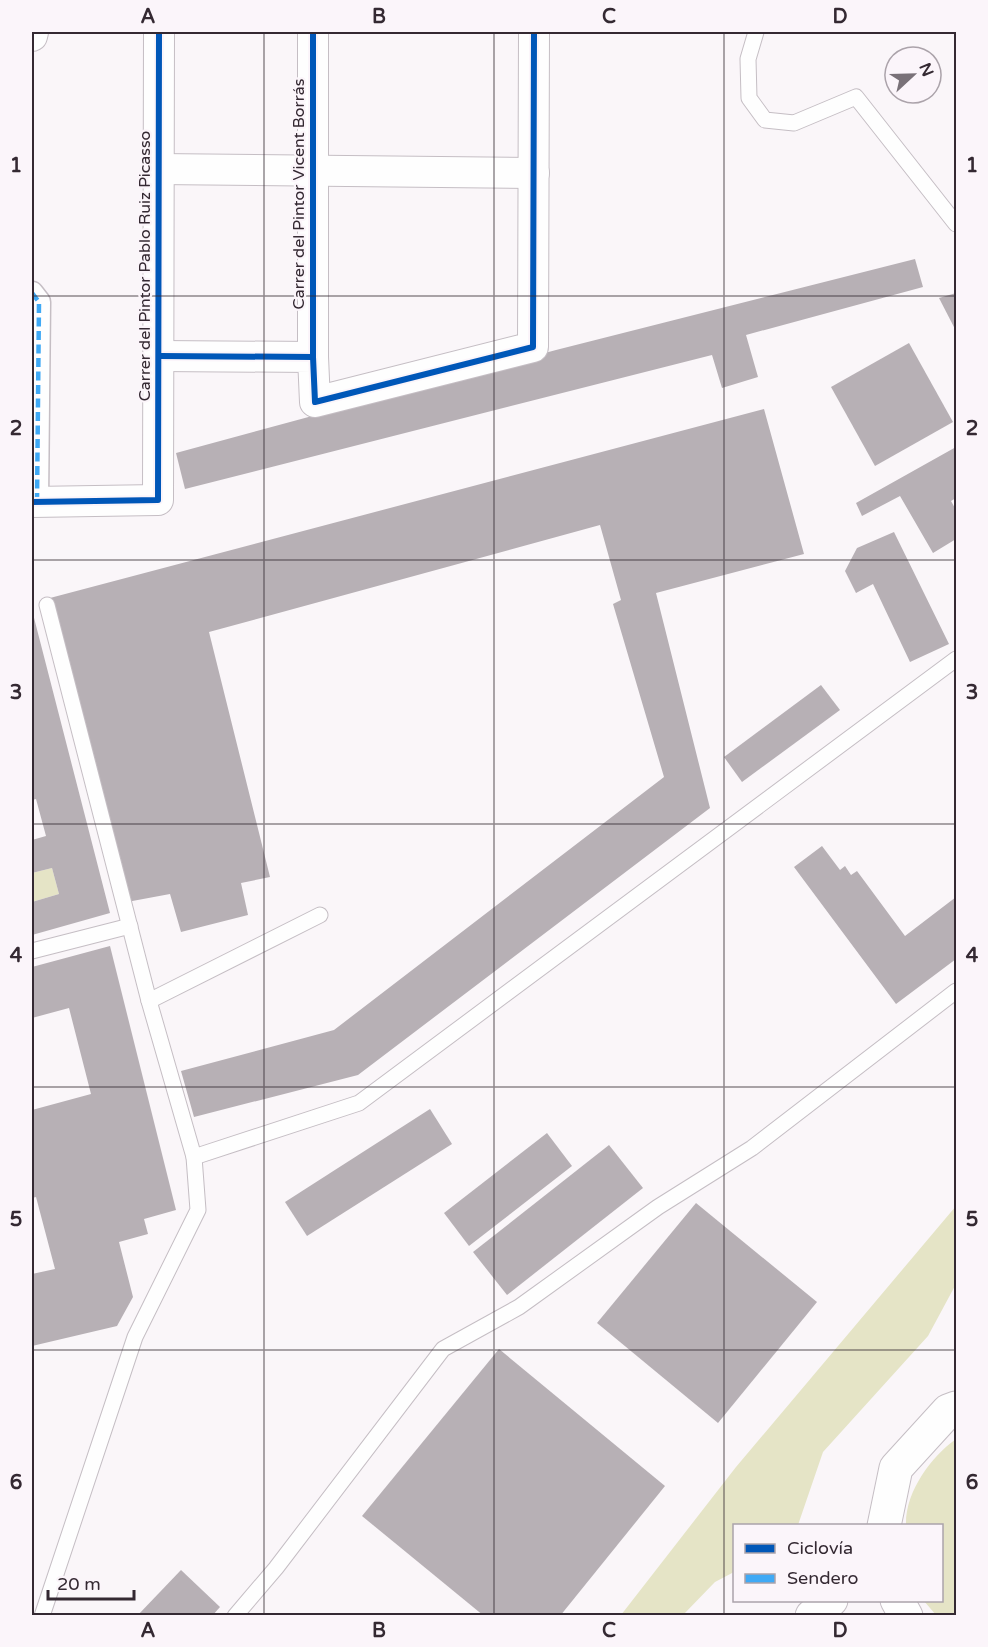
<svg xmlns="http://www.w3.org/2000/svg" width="988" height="1647" font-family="'Varela Round',sans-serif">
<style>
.green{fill:#e5e4c6}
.building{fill:#b7b0b5}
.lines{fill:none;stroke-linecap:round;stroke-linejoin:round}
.service-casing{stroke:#c5bec4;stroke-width:17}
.pedestrian-casing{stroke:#c5bec4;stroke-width:25}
.minor-casing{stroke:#c5bec4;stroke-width:32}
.tertiary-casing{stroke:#c5bec4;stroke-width:35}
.secondary-casing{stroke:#c5bec4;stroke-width:35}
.service{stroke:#fefefe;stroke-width:15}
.pedestrian{stroke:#fefefe;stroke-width:22}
.minor{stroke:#fefefe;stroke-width:30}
.tertiary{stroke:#fefefe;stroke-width:33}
.secondary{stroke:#fefefe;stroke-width:33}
.quiet{stroke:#3fa9f5;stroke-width:4.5;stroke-dasharray:9 4.5;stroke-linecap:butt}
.cycleway-casing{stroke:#fbf5fa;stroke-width:10}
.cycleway{stroke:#0057b8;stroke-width:6}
.grid{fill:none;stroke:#342932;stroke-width:1.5;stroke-opacity:0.55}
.labels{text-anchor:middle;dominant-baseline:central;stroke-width:4.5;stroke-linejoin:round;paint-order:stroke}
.street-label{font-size:16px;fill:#342932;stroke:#fbf5fa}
.neatline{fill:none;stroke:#342932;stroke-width:2}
.grid-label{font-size:20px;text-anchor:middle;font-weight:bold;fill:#342932}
</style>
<rect width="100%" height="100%" fill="#faf6f9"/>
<g class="green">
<polygon points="52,868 59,894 32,902 32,873"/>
<polygon points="956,1206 956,1284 928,1336 823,1452 798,1525 734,1526 734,1572 715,1582 683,1615 621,1615 736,1467"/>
<path d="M956,1439V1615H936L924,1601L942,1600V1526L906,1525C905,1492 931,1457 956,1439Z"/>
</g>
<g class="building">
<polygon points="915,259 923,287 746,335 758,377 722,388 712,355 185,489 176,453 556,350"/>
<polygon points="956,293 956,331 939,298"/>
<polygon points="909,343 953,422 875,466 831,387"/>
<polygon points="764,409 804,554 656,593 710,808 358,1075 194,1117 181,1071 334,1030 664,777 613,604 621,600 600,525 209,632 270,877 241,883 248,915 181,932 170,894 127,902 50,598"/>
<polygon points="956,447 956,498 951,501 956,510 956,539 933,553 900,496 862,516 856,503"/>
<polygon points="894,532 949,644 910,662 873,584 856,593 845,571 857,548"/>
<polygon points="32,610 110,913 32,935 32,902 59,894 52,868 32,873 32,840 46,836 36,799 32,800"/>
<polygon points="821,685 840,710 742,782 724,757"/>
<polygon points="822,846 840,870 845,866 851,875 857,871 905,936 956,897 956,959 896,1004 794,867"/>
<polygon points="110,946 176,1210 144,1219 148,1234 119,1242 133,1297 117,1326 32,1346 32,1274 55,1269 36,1197 32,1198 32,1110 91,1094 69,1008 32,1018 32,967"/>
<polygon points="430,1109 452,1144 307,1236 285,1202"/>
<polygon points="547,1133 572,1166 469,1246 444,1213"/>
<polygon points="609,1145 643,1188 507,1295 473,1252"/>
<polygon points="696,1203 817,1302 718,1423 597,1323"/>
<polygon points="499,1349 665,1486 560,1616 484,1616 362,1516"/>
<polygon points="181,1570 220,1607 212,1616 137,1616"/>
</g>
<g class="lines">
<defs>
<g id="service">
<polyline points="756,32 748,59 749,98 765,120 794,123 856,97 956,224"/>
<polyline points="47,605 149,1001"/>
<polyline points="32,951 130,926"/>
<polyline points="194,1157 359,1103 956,659"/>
<polyline points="42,1616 135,1337 198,1210 194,1157 149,1001 320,915"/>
<polyline points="235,1616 276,1568 443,1349 519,1307 658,1207 752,1148 956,991"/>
</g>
<polyline id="pedestrian" points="32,293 39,302 37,502"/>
<g id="minor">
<polyline points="32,36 33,32"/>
<polyline points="158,169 534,173"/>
<polyline points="160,356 313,357 315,402 533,347 534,32"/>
<polyline points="313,357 313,32"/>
<polyline points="32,502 158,500 159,32"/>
</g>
<polyline id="tertiary" points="812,1616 831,1600"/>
<g id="secondary">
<polyline points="884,1526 896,1468 948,1411 956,1408"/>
<polyline points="897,1600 906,1616"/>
</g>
</defs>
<use href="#service" class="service-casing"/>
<use href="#pedestrian" class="pedestrian-casing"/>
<use href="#minor" class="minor-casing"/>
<use href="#tertiary" class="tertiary-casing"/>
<use href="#secondary" class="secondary-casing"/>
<use href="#service" class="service"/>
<use href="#pedestrian" class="pedestrian"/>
<use href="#minor" class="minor"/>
<use href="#tertiary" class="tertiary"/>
<use href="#secondary" class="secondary"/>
<polyline class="quiet" points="32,293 39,302 37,502"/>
<defs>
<g id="cycleway">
<polyline points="160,356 313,357 315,402 533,347 534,32"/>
<polyline points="313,357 313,32"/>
<polyline points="32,502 158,500 159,32"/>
</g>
</defs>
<use href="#cycleway" class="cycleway-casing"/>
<use href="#cycleway" class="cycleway"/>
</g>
<path class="grid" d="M264,32V1616M494,32V1616M724,32V1616M32,296H956M32,560H956M32,824H956M32,1087H956M32,1350H956"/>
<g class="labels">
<g class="street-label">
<text transform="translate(299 194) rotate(-90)">Carrer del Pintor Vicent Borrás</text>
<text transform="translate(145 266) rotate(-90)">Carrer del Pintor Pablo Ruiz Picasso</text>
</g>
</g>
<rect width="988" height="1647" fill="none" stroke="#fbf5fa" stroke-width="66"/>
<rect x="733" y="1524" width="210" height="78" fill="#fbf5fa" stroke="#aba3aa" stroke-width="1.5"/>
<rect x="745" y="1544" width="30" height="9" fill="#0057b8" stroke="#aba3aa" stroke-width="1.5"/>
<text x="787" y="1554" font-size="18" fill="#342932">Ciclovía</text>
<rect x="745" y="1574" width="30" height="9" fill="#3fa9f5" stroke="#aba3aa" stroke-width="1.5"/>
<text x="787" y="1584" font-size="18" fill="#342932">Sendero</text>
<g transform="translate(913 75) rotate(68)"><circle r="28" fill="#fbf5fa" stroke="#aba3aa" stroke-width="1.5"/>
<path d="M0-4.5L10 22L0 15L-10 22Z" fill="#797178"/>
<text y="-9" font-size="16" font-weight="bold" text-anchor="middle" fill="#342932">N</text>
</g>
<path d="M48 1590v9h86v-9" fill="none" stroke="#342932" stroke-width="3"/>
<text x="57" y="1590" font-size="18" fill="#342932" stroke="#fbf5fa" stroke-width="4.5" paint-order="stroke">20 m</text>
<rect x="33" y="33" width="922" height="1581" class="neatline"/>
<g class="grid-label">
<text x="148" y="23">A</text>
<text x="379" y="23">B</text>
<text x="609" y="23">C</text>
<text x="840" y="23">D</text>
<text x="16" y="172">1</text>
<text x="972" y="172">1</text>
<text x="16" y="435">2</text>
<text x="972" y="435">2</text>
<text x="16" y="699">3</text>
<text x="972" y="699">3</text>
<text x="16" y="962">4</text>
<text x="972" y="962">4</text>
<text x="16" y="1226">5</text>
<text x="972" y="1226">5</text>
<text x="16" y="1489">6</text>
<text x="972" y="1489">6</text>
<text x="148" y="1637">A</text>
<text x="379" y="1637">B</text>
<text x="609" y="1637">C</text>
<text x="840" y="1637">D</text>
</g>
</svg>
